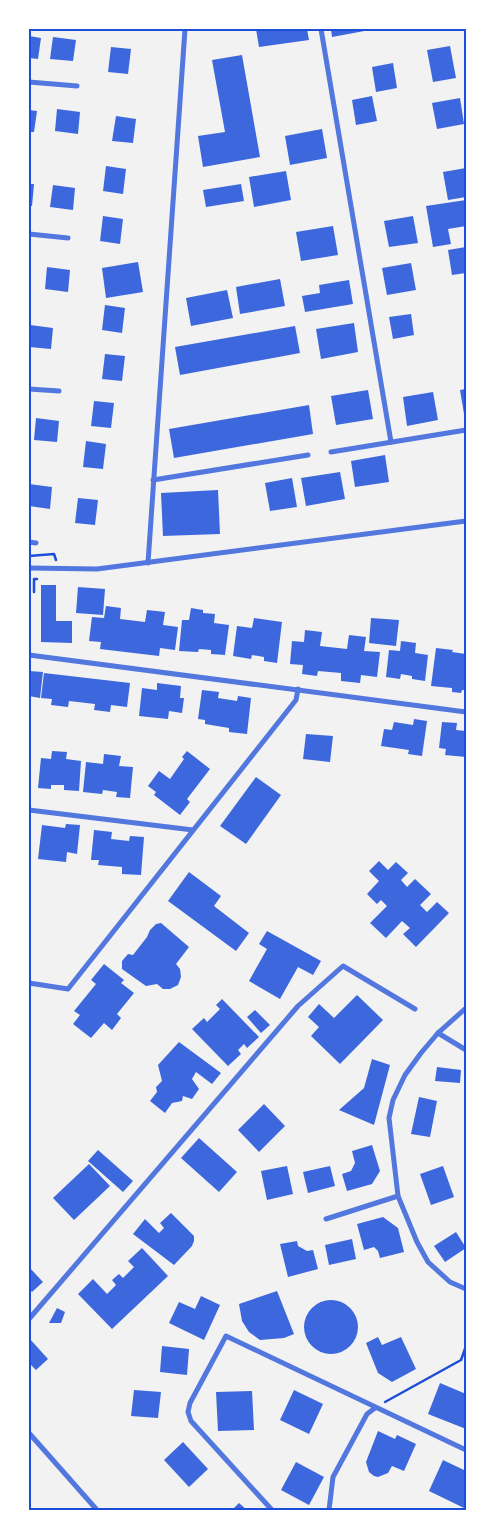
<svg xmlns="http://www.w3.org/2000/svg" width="495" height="1539" font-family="'Golos Text',sans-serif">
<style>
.building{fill:#3d67dc}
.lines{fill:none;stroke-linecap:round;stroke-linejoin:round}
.path{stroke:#1d4ed8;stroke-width:2.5}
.minor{stroke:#5277de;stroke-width:5}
.neatline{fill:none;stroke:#1d4ed8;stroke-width:2}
</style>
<rect width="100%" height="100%" fill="#f2f2f2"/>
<g class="building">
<polygon points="256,29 307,29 309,40 259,47"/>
<polygon points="331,29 370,29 370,30 332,37"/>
<polygon points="29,36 41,38 38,59 29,58"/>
<polygon points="53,37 76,40 73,61 50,59"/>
<polygon points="450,46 456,78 433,82 427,50"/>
<polygon points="111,47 131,49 128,74 108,72"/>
<polygon points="242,55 260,157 203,167 198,136 225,132 212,60"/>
<polygon points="393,63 397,88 376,92 372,67"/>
<polygon points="372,96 377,121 356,125 352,100"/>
<polygon points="460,98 464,124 437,129 432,103"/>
<polygon points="57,109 80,112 78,134 55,131"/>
<polygon points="29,110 37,111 34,132 29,132"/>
<polygon points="116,116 136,119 133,143 112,141"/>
<polygon points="322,129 327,158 290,165 285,136"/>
<polygon points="106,166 126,169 123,194 103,191"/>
<polygon points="466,168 466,197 448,200 443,172"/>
<polygon points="286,171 291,200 254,207 249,177"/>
<polygon points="29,184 34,184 32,206 29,206"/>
<polygon points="241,184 244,201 206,207 203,190"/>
<polygon points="53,185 75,188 73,210 50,207"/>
<polygon points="466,200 466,226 448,229 451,244 433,247 426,206"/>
<polygon points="103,216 123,219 120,244 100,241"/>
<polygon points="413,216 418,243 389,247 384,221"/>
<polygon points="333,226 338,255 301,261 296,232"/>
<polygon points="466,247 466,273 452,275 448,250"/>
<polygon points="138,262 143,292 106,298 102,268"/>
<polygon points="411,263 416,290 387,295 382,268"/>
<polygon points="47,267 70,270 68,292 45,289"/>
<polygon points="280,279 285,306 240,314 236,287"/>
<polygon points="349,280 353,304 305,312 302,296 320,293 319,285"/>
<polygon points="227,290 233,318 191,326 186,298"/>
<polygon points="105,305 125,308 122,333 102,330"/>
<polygon points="411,314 414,335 393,339 389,317"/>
<polygon points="354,323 358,352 321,359 316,329"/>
<polygon points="30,325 53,328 51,349 29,347"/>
<polygon points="295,326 300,353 180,375 175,347"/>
<polygon points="105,354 125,356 122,381 102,379"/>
<polygon points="466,389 466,419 465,420 460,390"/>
<polygon points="368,390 373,419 336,425 331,396"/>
<polygon points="433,392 438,420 407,426 403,397"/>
<polygon points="94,401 114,403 111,428 91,426"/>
<polygon points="309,405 313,434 174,458 169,429"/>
<polygon points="36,418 59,421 57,442 34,440"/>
<polygon points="86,441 106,444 103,469 83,467"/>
<polygon points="385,455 389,482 355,487 351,461"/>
<polygon points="340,472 345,499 306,506 301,478"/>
<polygon points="292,478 297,507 270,511 265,483"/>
<polygon points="29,484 52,487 50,509 29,506"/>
<polygon points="218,490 220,534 163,536 161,493"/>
<polygon points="78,498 98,500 95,525 75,523"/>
<polygon points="41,585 56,585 56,621 72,621 72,643 41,642"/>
<polygon points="78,587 105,589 103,615 76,613"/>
<polygon points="106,606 121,608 120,619 145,622 147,610 165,612 163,625 178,627 175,650 160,648 159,656 100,649 101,642 89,641 92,617 104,618"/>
<polygon points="191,608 203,610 203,613 215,614 214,623 229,625 225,655 211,654 211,650 199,649 198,652 179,651 182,620 189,620"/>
<polygon points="254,618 282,622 277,663 264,661 264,657 252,655 251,659 233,656 237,626 252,628"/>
<polygon points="371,618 399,620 396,646 369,643"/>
<polygon points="305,630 322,632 320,646 347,649 349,635 366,637 364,651 380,652 377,677 361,675 360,683 341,681 341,673 318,671 317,676 302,674 303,665 290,664 292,641 304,642"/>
<polygon points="401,641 416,643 415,653 428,655 425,681 412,679 412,676 401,674 400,679 386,677 389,650 400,651"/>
<polygon points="436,648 453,650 452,652 466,654 466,690 462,690 461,693 452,692 452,688 431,686"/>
<polygon points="29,671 43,672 40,698 29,696"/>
<polygon points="44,673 130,683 127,707 111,705 110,712 94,710 95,704 69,701 68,707 51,705 52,699 41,698"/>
<polygon points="157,683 181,686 180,698 184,698 182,713 169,711 168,719 139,716 142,688 157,690"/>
<polygon points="202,690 219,692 218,698 237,701 238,696 251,698 247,734 229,732 229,728 205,724 205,720 198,719"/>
<polygon points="414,719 427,721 422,756 408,754 409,750 381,746 384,729 392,730 394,722 413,725"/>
<polygon points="442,722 457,723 456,730 466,731 466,757 445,755 446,749 439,748"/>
<polygon points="306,734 333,736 330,762 303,759"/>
<polygon points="52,751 67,752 66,759 81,761 79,791 64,790 64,785 51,785 51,789 38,788 41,758 51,759"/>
<polygon points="187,751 210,769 187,799 190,802 180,815 154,795 156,792 148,786 159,771 170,779 184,759 182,757"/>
<polygon points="104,754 121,756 119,766 133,767 130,798 116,797 117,792 103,790 102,794 83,792 86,762 103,764"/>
<polygon points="256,777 281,795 246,844 220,826"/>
<polygon points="66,824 80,825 77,854 67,852 66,862 38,859 42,825 65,828"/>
<polygon points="94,830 112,832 111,839 129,841 130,836 144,837 141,875 122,874 122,867 98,865 99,860 91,860"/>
<polygon points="379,861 388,870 396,862 408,873 401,880 407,887 415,879 431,894 420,905 427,912 437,902 449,913 416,947 403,934 410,928 402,921 386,938 370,923 387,906 381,900 377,904 367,894 379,881 369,871"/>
<polygon points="189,872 221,896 214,906 249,933 236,951 168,901"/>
<polygon points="161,923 189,947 176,964 180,969 181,977 178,985 170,989 163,989 157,984 146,986 122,969 122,961 128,954 133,955 147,937 150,930 156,924"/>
<polygon points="267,931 321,961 313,975 298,967 280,999 249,981 267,949 259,944"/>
<polygon points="104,964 124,980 121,983 134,993 117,1014 121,1018 112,1030 104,1023 91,1038 73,1024 80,1015 74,1011 96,984 91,980"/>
<polygon points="357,995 383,1020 340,1064 311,1036 319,1027 308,1017 319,1004 334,1018"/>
<polygon points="222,999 259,1037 247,1048 244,1044 238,1050 241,1054 228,1066 192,1029 204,1018 207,1022 220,1009 216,1005"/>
<polygon points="255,1010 270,1025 261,1033 247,1017"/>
<polygon points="179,1042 221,1073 212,1084 196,1072 192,1079 199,1089 192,1099 183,1096 182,1101 172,1103 165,1113 150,1101 157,1092 156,1087 162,1081 158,1065"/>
<polygon points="372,1059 390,1065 374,1125 339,1110 364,1088"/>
<polygon points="437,1067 461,1070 460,1083 435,1081"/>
<polygon points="419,1097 437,1101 430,1137 411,1134"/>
<polygon points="264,1104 285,1126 259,1152 238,1130"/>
<polygon points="199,1138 237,1172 219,1192 181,1158"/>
<polygon points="372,1145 380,1171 372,1184 347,1191 342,1174 351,1171 355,1163 352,1151"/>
<polygon points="98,1150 133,1181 123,1192 88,1161"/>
<polygon points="89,1164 110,1186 74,1220 53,1198"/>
<polygon points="287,1166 293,1194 267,1200 261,1171"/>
<polygon points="330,1166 335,1186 308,1193 303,1172"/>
<polygon points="443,1166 454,1197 431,1205 420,1174"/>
<polygon points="171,1213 194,1236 194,1241 192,1246 174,1265 133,1234 145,1219 159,1233 164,1228 160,1223"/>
<polygon points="383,1217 398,1228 404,1252 380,1258 378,1251 374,1247 364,1250 357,1224"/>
<polygon points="456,1232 466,1248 445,1262 434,1246"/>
<polygon points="352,1239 356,1259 329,1265 325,1245"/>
<polygon points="297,1241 298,1246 307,1251 313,1250 318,1269 288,1277 280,1244"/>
<polygon points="142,1248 168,1276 112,1329 78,1294 93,1279 107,1294 116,1285 112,1280 119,1274 123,1278 134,1267 128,1261"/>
<polygon points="29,1267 43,1282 32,1292 29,1289"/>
<polygon points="277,1291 294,1334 284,1338 260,1340 249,1332 242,1321 239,1304"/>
<polygon points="201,1296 220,1305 204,1340 169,1323 179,1302 195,1309"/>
<circle cx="331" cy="1327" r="27"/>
<polygon points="57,1308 65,1312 61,1323 49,1323"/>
<polygon points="378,1337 382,1345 401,1337 416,1369 392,1382 378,1373 366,1343"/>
<polygon points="29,1338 48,1359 36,1370 29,1363"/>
<polygon points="162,1346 189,1349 187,1375 160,1372"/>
<polygon points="440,1383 466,1394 466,1429 428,1414"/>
<polygon points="134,1390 161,1392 158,1418 131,1416"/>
<polygon points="294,1390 323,1404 309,1434 280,1420"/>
<polygon points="252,1391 254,1430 218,1431 216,1392"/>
<polygon points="378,1431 395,1439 397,1435 416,1444 404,1471 392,1466 388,1473 378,1477 374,1476 369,1472 366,1462"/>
<polygon points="183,1442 208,1469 189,1487 164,1460"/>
<polygon points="443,1460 466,1471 466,1502 464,1508 429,1491"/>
<polygon points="296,1462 324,1477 309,1505 281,1490"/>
<polygon points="239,1503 247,1510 232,1510"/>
</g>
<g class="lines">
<g class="path">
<polyline points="29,556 54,554 56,560"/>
<polyline points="34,592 34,579 37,579"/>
<polyline points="385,1402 461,1360 466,1346"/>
</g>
<g class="minor">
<polyline points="321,29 391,442"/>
<polyline points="29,82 77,86"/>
<polyline points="29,234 68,238"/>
<polyline points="29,389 59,391"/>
<polyline points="331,452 466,430"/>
<polyline points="153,480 308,455"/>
<polyline points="29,542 36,543"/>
<polyline points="148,563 185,29"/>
<polyline points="29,568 97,569 466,521"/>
<polyline points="29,655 466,712"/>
<polyline points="29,810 193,830"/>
<polyline points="29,983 68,989 296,700 298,689"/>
<polyline points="466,1008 438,1033 421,1053 405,1075 393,1100 389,1118 398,1196 417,1242 428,1262 450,1282 466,1289"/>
<polyline points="438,1033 466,1050"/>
<polyline points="326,1219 398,1196"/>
<polyline points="29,1319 298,1006 343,966 415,1009"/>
<polyline points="29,1433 97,1510"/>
<polyline points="272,1510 191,1421 188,1412 190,1403 226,1336 466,1450"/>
<polyline points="329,1510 333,1477 367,1414 375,1408"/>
</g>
</g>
<rect width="495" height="1539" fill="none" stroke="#ffffff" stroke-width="60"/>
<rect x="30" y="30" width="435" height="1479" class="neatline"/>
</svg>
